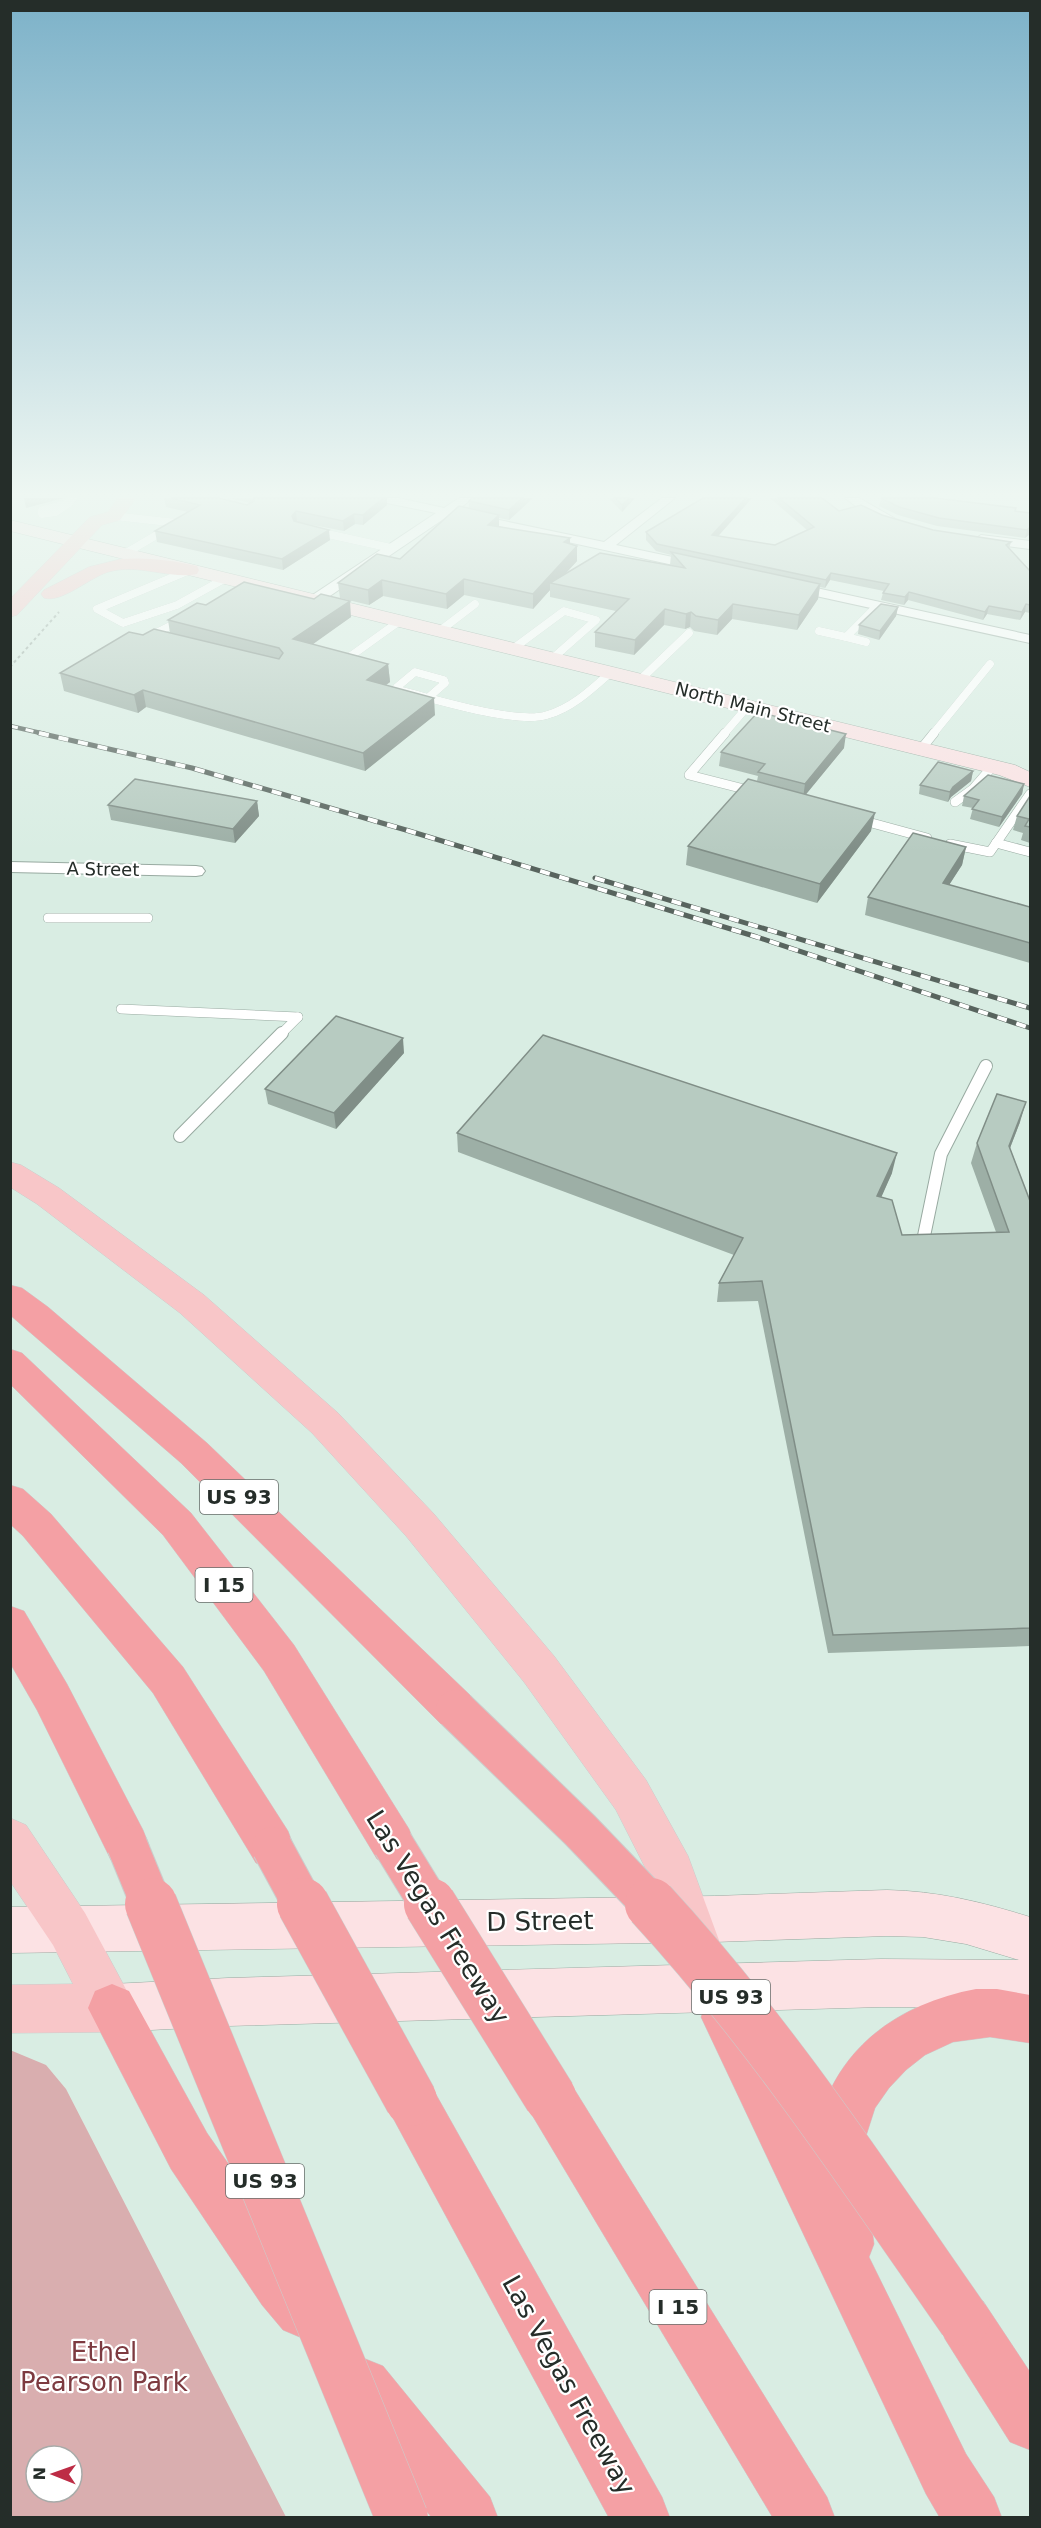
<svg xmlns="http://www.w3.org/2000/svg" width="1041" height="2528" font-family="'DejaVu Sans',sans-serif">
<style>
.green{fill:#d9aeaf;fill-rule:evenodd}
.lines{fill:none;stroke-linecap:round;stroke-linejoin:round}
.lane-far2-casing{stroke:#98aaa1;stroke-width:8}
.lane-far1-casing{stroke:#98aaa1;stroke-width:10}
.lane-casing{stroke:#98aaa1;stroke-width:14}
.street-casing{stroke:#98aaa1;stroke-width:2}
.secondary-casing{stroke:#98aaa1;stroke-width:1}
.primary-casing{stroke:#cbcdcc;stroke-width:1}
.highway-casing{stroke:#cbcdcc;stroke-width:1}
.path{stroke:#9caca4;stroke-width:2;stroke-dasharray:3 3;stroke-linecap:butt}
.lane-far2{stroke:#fff;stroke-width:8}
.lane-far1{stroke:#fff;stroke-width:9}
.lane{stroke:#fff;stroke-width:12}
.street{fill:#fff;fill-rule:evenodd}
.secondary{fill:#fce2e4;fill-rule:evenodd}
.primary{fill:#f8c6c8;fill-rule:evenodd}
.highway{fill:#f4a0a4;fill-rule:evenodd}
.rail-far1-casing{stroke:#58645e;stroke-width:4.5}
.rail-casing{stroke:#58645e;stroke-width:5}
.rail-far1{stroke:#fff;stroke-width:3;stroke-dasharray:8;stroke-linecap:butt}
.rail{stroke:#fff;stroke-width:4;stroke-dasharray:10;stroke-linecap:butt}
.highway-bridge-far1-casing{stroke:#cbcdcc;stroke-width:42;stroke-linecap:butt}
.highway-bridge-casing{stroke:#cbcdcc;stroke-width:53;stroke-linecap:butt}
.highway-bridge-far1{stroke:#f4a0a4;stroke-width:40}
.highway-bridge{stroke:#f4a0a4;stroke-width:52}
.wall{fill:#9dafa6}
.shaded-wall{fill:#808e87}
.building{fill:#b7cbc1;stroke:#808e87;stroke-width:1.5}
.labels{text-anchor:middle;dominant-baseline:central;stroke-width:4.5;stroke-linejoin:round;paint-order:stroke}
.far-street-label{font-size:18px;fill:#252d29;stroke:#fff}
.shield{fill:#fff;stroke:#666c69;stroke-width:1.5}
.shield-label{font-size:20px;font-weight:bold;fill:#252d29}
.near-street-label{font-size:26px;fill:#252d29;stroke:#fff}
.near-park-label{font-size:26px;fill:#7d3a40;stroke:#fff}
</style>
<rect width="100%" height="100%" fill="#d9ede3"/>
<path class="green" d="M10,2050L46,2065L66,2089L286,2517H11ZM36,2456H72V2492H36Z"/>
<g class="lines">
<defs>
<g id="lane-far2">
<polygon points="69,503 56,512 42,514 42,510"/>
<polyline points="69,503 73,498"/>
<polyline points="114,516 177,523 126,553"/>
<polyline points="314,531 391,548"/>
<polyline points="190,570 97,609 123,623 177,605 226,578"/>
<polyline points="441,630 475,604"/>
<polyline points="819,631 846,637"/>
<polyline points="148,637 184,619"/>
<polyline points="866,642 846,637 877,606"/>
<polyline points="514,648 564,611 596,620 553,658"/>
<polyline points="348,658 401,620"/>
<polyline points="641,679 689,633"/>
<path d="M429,697L445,683L444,680L415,672L397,687L398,690C432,698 516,725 547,715C572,708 592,689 611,672"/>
<polyline points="724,734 748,706"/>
<polyline points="933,734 990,664"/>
</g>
<g id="lane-far1">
<polyline points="725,733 689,775 756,792"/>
<polyline points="921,749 934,733"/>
<polyline points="955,802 973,789 992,767"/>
<polyline points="857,819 927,838"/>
<polyline points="996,843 1030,852"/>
<polyline points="950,844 990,852 1030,794"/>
<polyline points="48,918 148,918"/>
<polyline points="121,1009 298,1017"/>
<polyline points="281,1034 298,1017"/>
</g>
<g id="lane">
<polyline points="180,1136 282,1033"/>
<polyline points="924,1236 941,1154 986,1066"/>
</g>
<g id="street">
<polygon points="375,498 398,498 444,508 459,498 473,498 456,511 604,542 662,498 675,498 616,545 701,563 707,567 701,571 448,516 321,602 311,602 309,599 311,596 436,513 377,501"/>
<polygon points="845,498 859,498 894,518 888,522 866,514"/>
<polygon points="981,535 1030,541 1030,549 977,542 975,539"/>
<polygon points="789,582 1030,635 1030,643 784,589 782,586"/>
<polygon points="10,862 196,866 202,867 205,871 202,875 196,876 10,872"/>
</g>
<g id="secondary">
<polygon points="10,520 1015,765 1030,772 1030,787 999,775 10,531"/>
<path d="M887,1890C937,1891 982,1902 1030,1917V2008L881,2007L228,2026L112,2032L95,2025L88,2008L95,1991L112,1984L228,1978L881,1959L1019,1960L966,1944L923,1937L887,1936L714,1942L10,1953V1907L714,1896Z"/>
</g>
<g id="primary">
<polygon points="118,498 136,498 120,520 102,525 17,615 10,617 10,599 90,517 108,512"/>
<path d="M121,559C145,557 172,560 197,566L199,570L197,574C171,580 139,563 108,572C89,578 62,603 44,598L41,594L44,590L89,567Z"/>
<polygon points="10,1162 21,1165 59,1188 204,1295 338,1413 434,1514 554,1656 646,1780 688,1856 720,1943 714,1960 697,1966 680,1960 652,1881 616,1810 524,1682 406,1536 312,1433 180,1313 37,1204 10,1187"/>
<polygon points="10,1818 26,1825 85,1913 136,2008 129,2025 112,2032 10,2033 10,1985 73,1984 53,1945 10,1881"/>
</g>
<g id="highway">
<polygon points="10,1285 22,1288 48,1307 207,1443 471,1696 477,1710 471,1724 456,1729 441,1724 181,1463 10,1315"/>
<polygon points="10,1349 22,1353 191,1513 294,1645 409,1829 415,1844 409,1859 393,1866 377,1859 264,1671 163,1535 10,1384"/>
<polygon points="10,1485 23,1489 51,1514 183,1667 288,1831 294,1847 288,1863 272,1869 256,1863 153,1693 23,1536 10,1524"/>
<polygon points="10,1606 24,1611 67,1684 143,1830 149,1845 143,1860 127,1867 111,1860 37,1710 10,1663"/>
<polygon points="112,1984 129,1991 207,2133 300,2267 321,2292 329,2311 321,2330 302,2338 283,2330 262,2305 171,2169 88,2008 95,1991"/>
<path d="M976,1989H997L1030,1995V2043L990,2037L953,2042L925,2055L906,2070L889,2088L875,2108L866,2136L865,2177L874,2244L869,2257L966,2454L994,2497L1002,2518H940L926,2494L701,2017L708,2000L725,1993L742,2000L814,2146C826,2056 891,2005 976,1989Z"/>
<polygon points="550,2072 568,2079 827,2497 835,2518 773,2518 532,2115 525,2097 532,2079"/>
<polygon points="411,2075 429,2082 662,2497 670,2518 609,2518 393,2118 386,2100 393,2082"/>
<polygon points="964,2293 983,2301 1030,2372 1030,2450 1010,2442 945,2339 937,2320 945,2301"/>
<polygon points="363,2358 383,2366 490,2497 498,2518 432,2518 343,2406 335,2386 343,2366"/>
</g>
</defs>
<use href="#lane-far2" class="lane-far2-casing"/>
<use href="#lane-far1" class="lane-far1-casing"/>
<use href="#lane" class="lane-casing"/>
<use href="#street" class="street-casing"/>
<use href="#secondary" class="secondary-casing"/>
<use href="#primary" class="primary-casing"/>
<use href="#highway" class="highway-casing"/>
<polyline class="path" points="10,667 59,612"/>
<use href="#lane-far2" class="lane-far2"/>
<use href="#lane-far1" class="lane-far1"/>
<use href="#lane" class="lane"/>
<use href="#street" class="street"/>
<use href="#secondary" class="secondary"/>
<use href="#primary" class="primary"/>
<use href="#highway" class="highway"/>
<defs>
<polyline id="rail-far1" points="10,726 45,734"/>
<g id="rail">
<polyline points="39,733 192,768 406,830 757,937 1030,1028"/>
<polyline points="595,878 1030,1008"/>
</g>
</defs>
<use href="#rail-far1" class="rail-far1-casing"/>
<use href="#rail" class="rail-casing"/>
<use href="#rail-far1" class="rail-far1"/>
<use href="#rail" class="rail"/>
<defs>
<g id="highway-bridge-far1">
<polyline points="456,1710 580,1830 653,1906"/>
<polyline points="393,1844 431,1906"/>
<polyline points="127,1845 152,1906"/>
<polyline points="272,1847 304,1906"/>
</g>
<g id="highway-bridge">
<polyline points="151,1904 402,2518"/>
<polyline points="303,1904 411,2100"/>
<polyline points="430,1904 550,2097"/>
<path d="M651,1904C769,2032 865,2178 964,2320"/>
</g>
</defs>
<use href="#highway-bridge-far1" class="highway-bridge-far1-casing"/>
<use href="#highway-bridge" class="highway-bridge-casing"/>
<use href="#highway-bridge-far1" class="highway-bridge-far1"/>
<use href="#highway-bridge" class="highway-bridge"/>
</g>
<g class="wall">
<polygon points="164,498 219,498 247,505 250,503 229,498 387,498 387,505 363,525 355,524 344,531 297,522 330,540 283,570 157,542 155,531 188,512 166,507"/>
<polygon points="533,498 509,520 499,518 499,526 570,544 577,561 566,573 670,565 671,555 656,551 646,540 646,532 703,498 752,498 718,536 775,545 807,530 770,498 822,498 839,511 882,515 933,530 1011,542 1009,549 1030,571 1030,613 1025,612 1020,620 987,614 983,620 908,600 904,605 881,600 883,593 884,591 830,580 825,588 820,587 818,599 797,630 732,619 717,635 694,631 690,627 685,629 664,625 634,655 595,647 595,632 616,611 550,597 550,590 533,609 464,595 447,609 383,596 369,605 340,598 338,583 400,559 469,508 469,501"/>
<polygon points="609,498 635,498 622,512"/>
<polygon points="881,498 1030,513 1030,534 1025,538 937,526 898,515 879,506"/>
<polygon points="314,599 351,617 312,644 388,664 390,682 386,685 435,715 365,771 146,707 138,713 64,691 60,673 143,635 170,633 168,620 206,605"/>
<polygon points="898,607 896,616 879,640 858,634 859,625"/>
<polygon points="844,748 806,794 871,831 817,903 686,865 688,846 757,781 758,776 719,766 721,752"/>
<polygon points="973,771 971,781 951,797 948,802 919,794 920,785"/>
<polygon points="1024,784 1022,794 999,827 970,819 973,808 962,806 964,796"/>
<polygon points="1030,796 1030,843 1021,840 1023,833 1013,830 1017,816"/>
<polygon points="257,801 259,816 235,843 111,820 108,805"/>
<polygon points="966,847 962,865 949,885 1030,907 1030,963 865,915 868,897"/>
<polygon points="404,1053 336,1129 268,1104 265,1089"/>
<polygon points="1020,1122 1010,1148 1030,1201 1030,1646 828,1653 758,1301 717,1302 719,1283 734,1255 458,1152 457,1133 892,1173 881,1197 902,1235 996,1232 971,1163 977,1143"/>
</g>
<g class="shaded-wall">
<polygon points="24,498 64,498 26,508"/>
<polygon points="383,498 387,498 387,505 363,525 363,515"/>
<polygon points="522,498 533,498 509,520 509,510"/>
<polygon points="629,498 635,498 622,512 622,505"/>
<polygon points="746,498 752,498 712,543 712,535"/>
<polygon points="296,511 297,522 293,526 292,516"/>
<polygon points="354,514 355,524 344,531 343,521"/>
<polygon points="499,515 499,529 488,525"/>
<polygon points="1030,527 1030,534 1025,538 1027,530"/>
<polygon points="329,530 330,540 283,570 282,559"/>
<polygon points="570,538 570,553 564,542"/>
<polygon points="577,546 577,561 556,584 550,583 550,590 533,609 533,594"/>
<polygon points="831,573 830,580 825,588 826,580"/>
<polygon points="464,579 464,595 447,609 446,594"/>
<polygon points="382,580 383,596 369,605 368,590"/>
<polygon points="820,584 818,599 797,630 799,615"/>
<polygon points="909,592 908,600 904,605 905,597"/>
<polygon points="350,601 351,617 295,657 293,639"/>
<polygon points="733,604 732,619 717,635 718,620"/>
<polygon points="1026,604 1025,612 1020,620 1022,612"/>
<polygon points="989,606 987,614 983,620 985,612"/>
<polygon points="898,607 896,616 879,640 880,631"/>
<polygon points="665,609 664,625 634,655 635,640"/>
<polygon points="691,612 690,627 685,629 686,614"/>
<polygon points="388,664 390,682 369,697 367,680"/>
<polygon points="143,690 146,707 138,713 134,695"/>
<polygon points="434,698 435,715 365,771 363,753"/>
<polygon points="846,734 844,748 803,798 805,784"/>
<polygon points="973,771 971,781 951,797 948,802 950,792 953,787"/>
<polygon points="1024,784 1022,794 999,827 1002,817"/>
<polygon points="257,801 259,816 235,843 233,829"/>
<polygon points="875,813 871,831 817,903 820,884"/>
<polygon points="966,847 962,865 938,902 943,883"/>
<polygon points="403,1038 404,1053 336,1129 334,1113"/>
<polygon points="1026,1102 1020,1122 1003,1166 1009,1146"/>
<polygon points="897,1153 892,1173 873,1216 877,1196"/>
</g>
<g class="building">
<polygon points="171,498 219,498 247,505 254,501 254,498 383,498 363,515 354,514 343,521 296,511 292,516 294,521 329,530 282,559 155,531 200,505"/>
<polygon points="472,498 522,498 509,510 469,501"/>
<polygon points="615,498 629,498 622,505"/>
<polygon points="703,498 746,498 712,535 775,545 814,527 779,498 822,498 839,511 861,505 882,515 933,530 1011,542 1006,545 1030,571 1030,605 1026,604 1022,612 989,606 985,612 909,592 905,597 883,593 889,584 831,573 826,580 657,544 646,532"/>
<polygon points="881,498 935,498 1016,508 1015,511 1030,513 1030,527 1027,530 939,518 899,507"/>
<polygon points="459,506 499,515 488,525 570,538 564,542 577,546 533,594 464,579 446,594 382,580 368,590 338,583 377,554 400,559"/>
<polygon points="671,552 820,584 799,615 733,604 718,620 696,616 691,612 686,614 665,609 635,640 595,632 629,599 550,583 600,553 685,568"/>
<polygon points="244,582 314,599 321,594 350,601 293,639 388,664 367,680 434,698 363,753 143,690 134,695 60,673 129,632 143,635 154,629 279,659 283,653 279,648 168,620 197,603 206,605"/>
<polygon points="881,604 898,607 880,631 859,625"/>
<polygon points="758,712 846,734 805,784 758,772 765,764 721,752"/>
<polygon points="938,762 973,771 953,787 950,792 920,785"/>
<polygon points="988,775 1024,784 1002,817 972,809 979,800 964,796"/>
<polygon points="135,779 257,801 233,829 108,805"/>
<polygon points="748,779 875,813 820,884 688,846"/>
<polygon points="1030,796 1030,827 1025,826 1029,819 1017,816"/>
<polygon points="913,833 966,847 943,883 1030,907 1030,943 868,897"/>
<polygon points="336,1016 403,1038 334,1113 265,1089"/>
<polygon points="543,1035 897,1153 877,1196 892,1200 902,1235 1009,1232 977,1143 997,1094 1026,1102 1009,1146 1030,1201 1030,1628 833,1635 762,1281 719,1283 743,1238 457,1133"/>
</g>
<linearGradient id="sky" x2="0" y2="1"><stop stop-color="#7db2c9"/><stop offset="0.58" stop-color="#eef7f2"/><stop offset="1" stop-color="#eef7f2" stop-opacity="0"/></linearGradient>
<rect width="1041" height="852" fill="url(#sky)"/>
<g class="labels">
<g class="far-street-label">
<text transform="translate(753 707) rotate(14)">North Main Street</text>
<text transform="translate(103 869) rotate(1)">A Street</text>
</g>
<g class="shield">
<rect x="200" y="1480" width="78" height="34" rx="4.5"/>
<rect x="195.5" y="1568" width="57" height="34" rx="4.5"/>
<rect x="692" y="1980" width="78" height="34" rx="4.5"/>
<rect x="226" y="2164" width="78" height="34" rx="4.5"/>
<rect x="649.5" y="2290" width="57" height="34" rx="4.5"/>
</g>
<g class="shield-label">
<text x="239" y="1497">US 93</text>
<text x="224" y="1585">I 15</text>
<text x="731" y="1997">US 93</text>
<text x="265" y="2181">US 93</text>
<text x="678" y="2307">I 15</text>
</g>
<g class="near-street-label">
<text transform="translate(438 1917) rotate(58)">Las Vegas Freeway</text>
<text transform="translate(540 1921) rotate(-1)">D Street</text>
<text transform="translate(569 2385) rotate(61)">Las Vegas Freeway</text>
</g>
<g class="near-park-label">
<text x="104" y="2352">Ethel<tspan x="104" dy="30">Pearson Park</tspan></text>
</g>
</g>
<rect width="1041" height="2528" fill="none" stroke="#252d29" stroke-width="24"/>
<g transform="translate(54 2474) rotate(271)"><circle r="28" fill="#ffffff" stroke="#a8aba9" stroke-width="1.5"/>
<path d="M0-4.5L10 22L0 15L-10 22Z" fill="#bd2c45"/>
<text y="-9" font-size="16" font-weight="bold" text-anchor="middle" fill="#252d29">N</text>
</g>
</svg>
